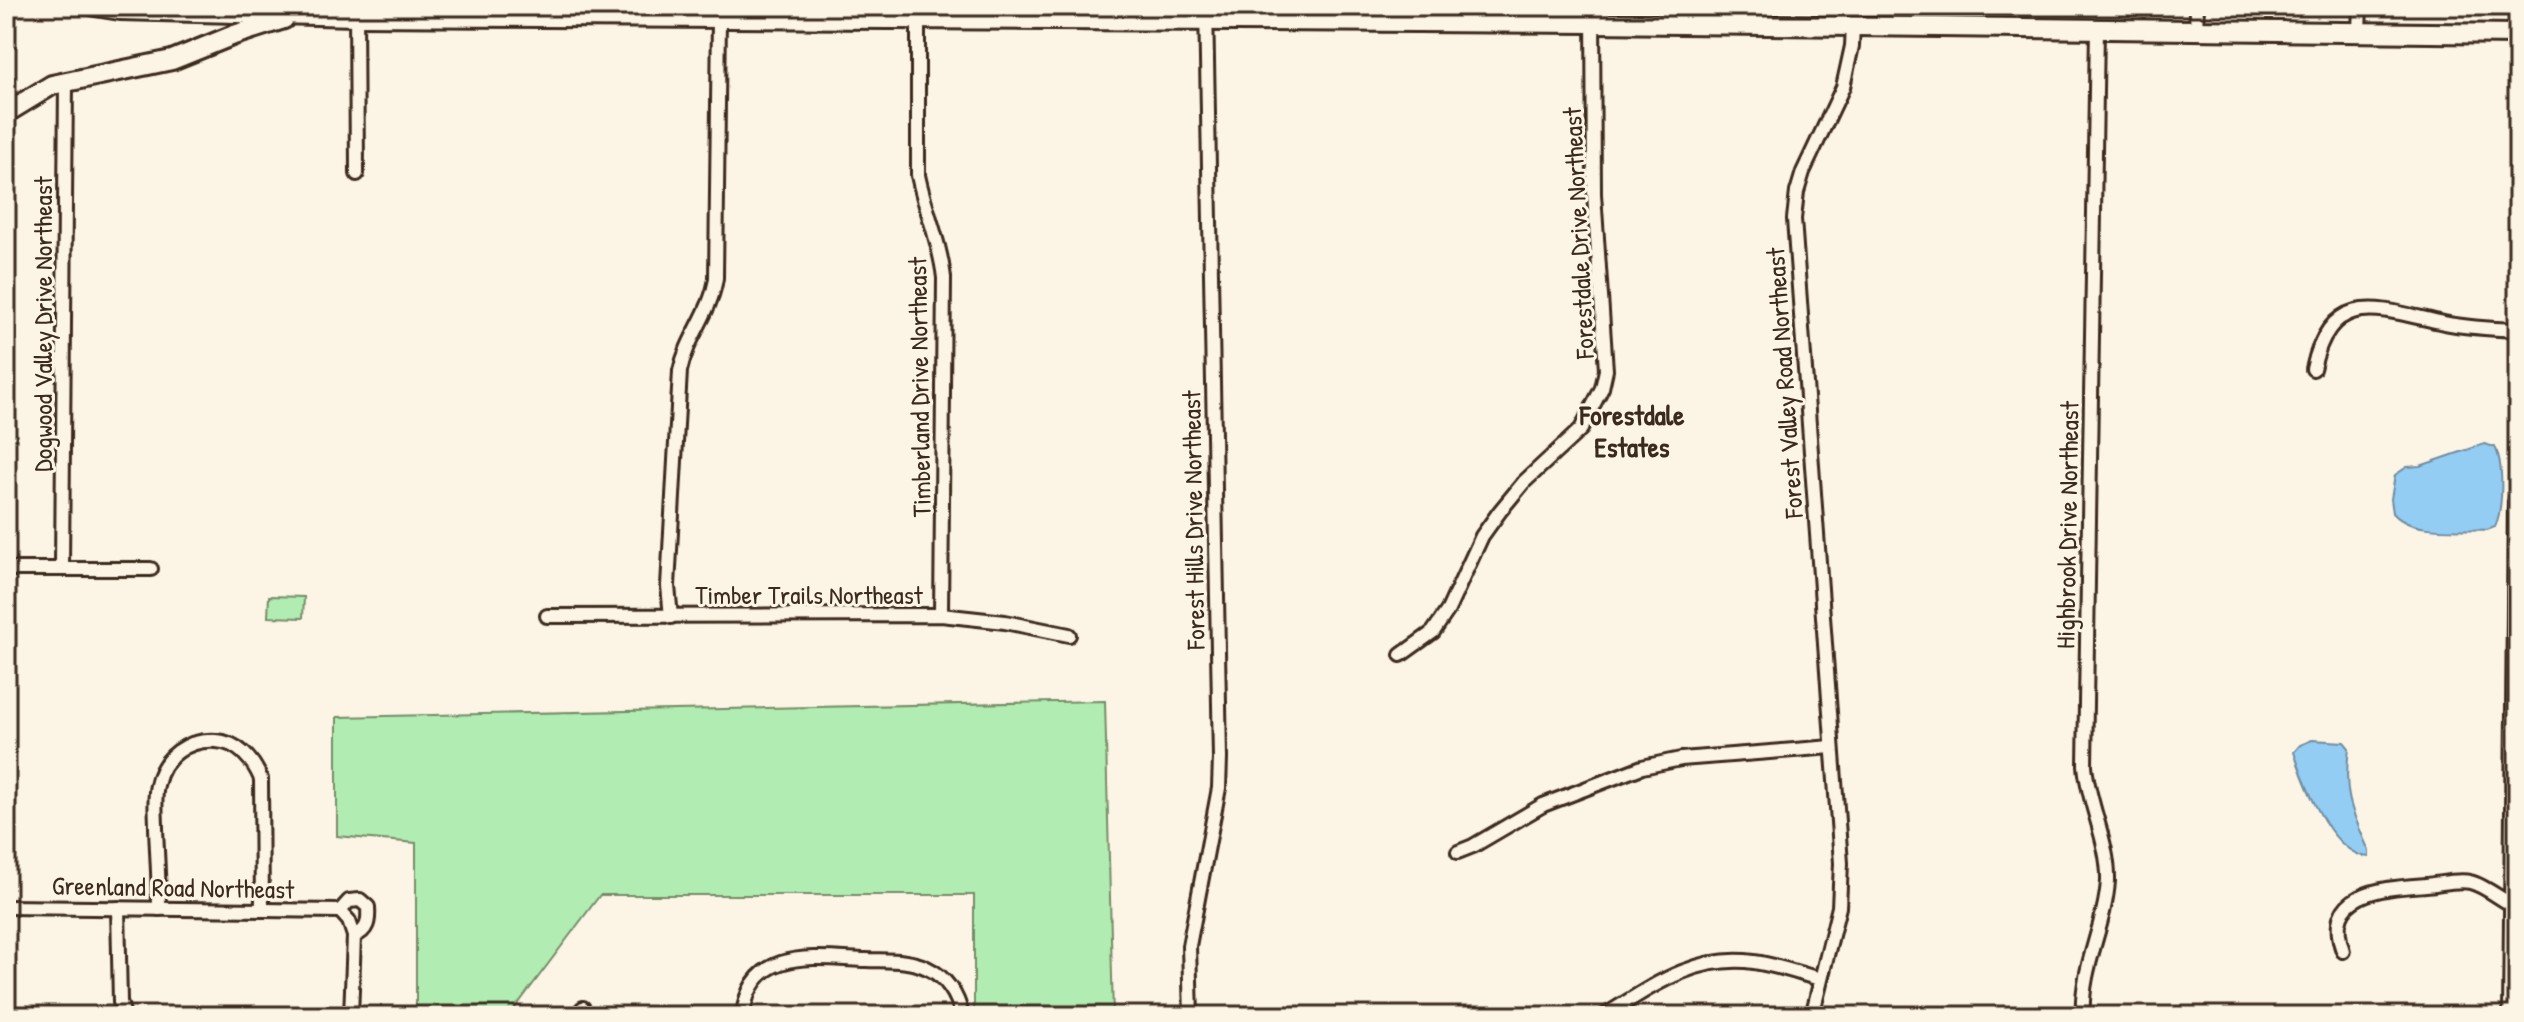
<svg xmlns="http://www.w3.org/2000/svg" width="2524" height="1022" font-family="'Patrick Hand',sans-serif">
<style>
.built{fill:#f4e5cc}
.green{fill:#b1edb2;stroke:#768c68;stroke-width:2}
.water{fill:#94cdf4;stroke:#708c9e;stroke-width:2}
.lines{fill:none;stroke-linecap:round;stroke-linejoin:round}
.street-casing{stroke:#3b2a1e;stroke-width:18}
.secondary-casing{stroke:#3b2a1e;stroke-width:24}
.street{stroke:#fcf5e5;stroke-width:12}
.secondary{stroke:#fcf5e5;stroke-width:18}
.labels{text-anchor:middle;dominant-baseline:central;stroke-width:6;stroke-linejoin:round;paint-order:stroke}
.street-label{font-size:26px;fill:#3b2a1e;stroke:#fcf5e5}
.neighbourhood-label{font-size:28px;font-weight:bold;fill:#3b2a1e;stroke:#fcf5e5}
</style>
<rect width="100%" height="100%" fill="#fcf5e5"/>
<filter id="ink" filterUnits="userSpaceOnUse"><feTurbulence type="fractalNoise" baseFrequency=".0125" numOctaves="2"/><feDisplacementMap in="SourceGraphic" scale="16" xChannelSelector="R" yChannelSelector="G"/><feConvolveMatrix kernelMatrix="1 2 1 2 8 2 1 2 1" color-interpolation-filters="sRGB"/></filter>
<g filter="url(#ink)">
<polygon class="built" points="655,6 1015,6 657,17"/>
<g class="green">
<polygon points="269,596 304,597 303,618 268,617"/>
<polygon points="1105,701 1113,1016 974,1016 974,895 600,895 509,1016 416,1016 416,843 337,836 337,717"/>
</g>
<g class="water">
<path d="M2484,444L2495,447C2504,464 2503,509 2495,527L2487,530C2459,528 2412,535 2393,513L2391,499L2395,475L2407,467L2420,466Z"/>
<path d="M2312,740L2344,742L2349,748C2343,794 2351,810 2369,851V857C2330,854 2305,785 2294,752L2300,745Z"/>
</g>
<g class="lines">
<defs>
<g id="street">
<polyline points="356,6 357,174"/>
<path d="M918,18V175C925,210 940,241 944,278L941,615"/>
<polyline points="2196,30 2197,6"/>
<polyline points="2359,31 2360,6"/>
<path d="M2313,369C2331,286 2382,310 2444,323C2469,328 2493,329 2518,330"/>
<polyline points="62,567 66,82"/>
<polyline points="6,569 151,569"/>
<polyline points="547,616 941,615 1005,622 1069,635"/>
<path d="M671,617L668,586L680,371C687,337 711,313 716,278L719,17"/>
<polyline points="1401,655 1433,632 1448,610 1482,536 1500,511 1524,482 1581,429 1602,388 1606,370 1594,194 1593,6"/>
<polyline points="1458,852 1473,846 1543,805 1642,767 1681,759 1832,747"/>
<polyline points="6,907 340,911"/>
<polyline points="118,908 120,1002 124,1016"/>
<path d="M159,909C159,882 157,855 156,828C156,814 154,798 157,785C163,756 188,739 216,741C238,742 253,760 261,779L262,910"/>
<polyline points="340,911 349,921 354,936 351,1016"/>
<path d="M340,911L349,901L360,900L368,907C369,921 368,931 354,936"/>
<path d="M2343,951C2321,890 2387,888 2426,885C2439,884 2458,879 2470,882C2484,885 2500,899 2514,906"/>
<polyline points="576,1016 583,1008"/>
<path d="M743,1016C750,946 815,958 866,960C886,961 909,959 927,968C946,977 958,995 962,1016"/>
<polyline points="1191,1016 1189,946 1219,788 1220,758 1206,6"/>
<path d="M1604,1016C1651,987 1695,954 1754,962C1776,965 1798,973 1820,979"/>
<polyline points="1812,1016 1839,907 1841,863 1794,219 1797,192 1803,172 1843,87 1852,46 1853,26"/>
<path d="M2083,1016C2080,969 2105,927 2108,881C2109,842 2088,804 2085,765L2097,29"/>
</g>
<g id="secondary">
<polyline points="95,6 120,10 357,16 1594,23 2518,34"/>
<polyline points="6,113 52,85 172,60 234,35 284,19"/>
<polyline points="2513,1016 2518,503"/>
</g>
</defs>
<use href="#street" class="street-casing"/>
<use href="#secondary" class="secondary-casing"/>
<use href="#street" class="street"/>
<use href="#secondary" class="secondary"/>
</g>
</g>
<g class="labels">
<g class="street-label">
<text transform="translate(1578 233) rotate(-93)">Forestdale Drive Northeast</text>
<text transform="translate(42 324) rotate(-90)">Dogwood Valley Drive Northeast</text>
<text transform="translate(1784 383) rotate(-94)">Forest Valley Road Northeast</text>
<text transform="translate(919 387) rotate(-91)">Timberland Drive Northeast</text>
<text transform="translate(1193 520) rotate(-91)">Forest Hills Drive Northeast</text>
<text transform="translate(2067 525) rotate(-89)">Highbrook Drive Northeast</text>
<text x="809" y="594">Timber Trails Northeast</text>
<text transform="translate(173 887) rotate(1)">Greenland Road Northeast</text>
</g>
<g class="neighbourhood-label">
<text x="1632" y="415">Forestdale<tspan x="1632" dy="32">Estates</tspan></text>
</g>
</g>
<rect width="2524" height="1022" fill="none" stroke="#fcf5e5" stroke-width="32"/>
<rect x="16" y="16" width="2492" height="990" fill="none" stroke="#3b2a1e" stroke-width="3" filter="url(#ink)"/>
</svg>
